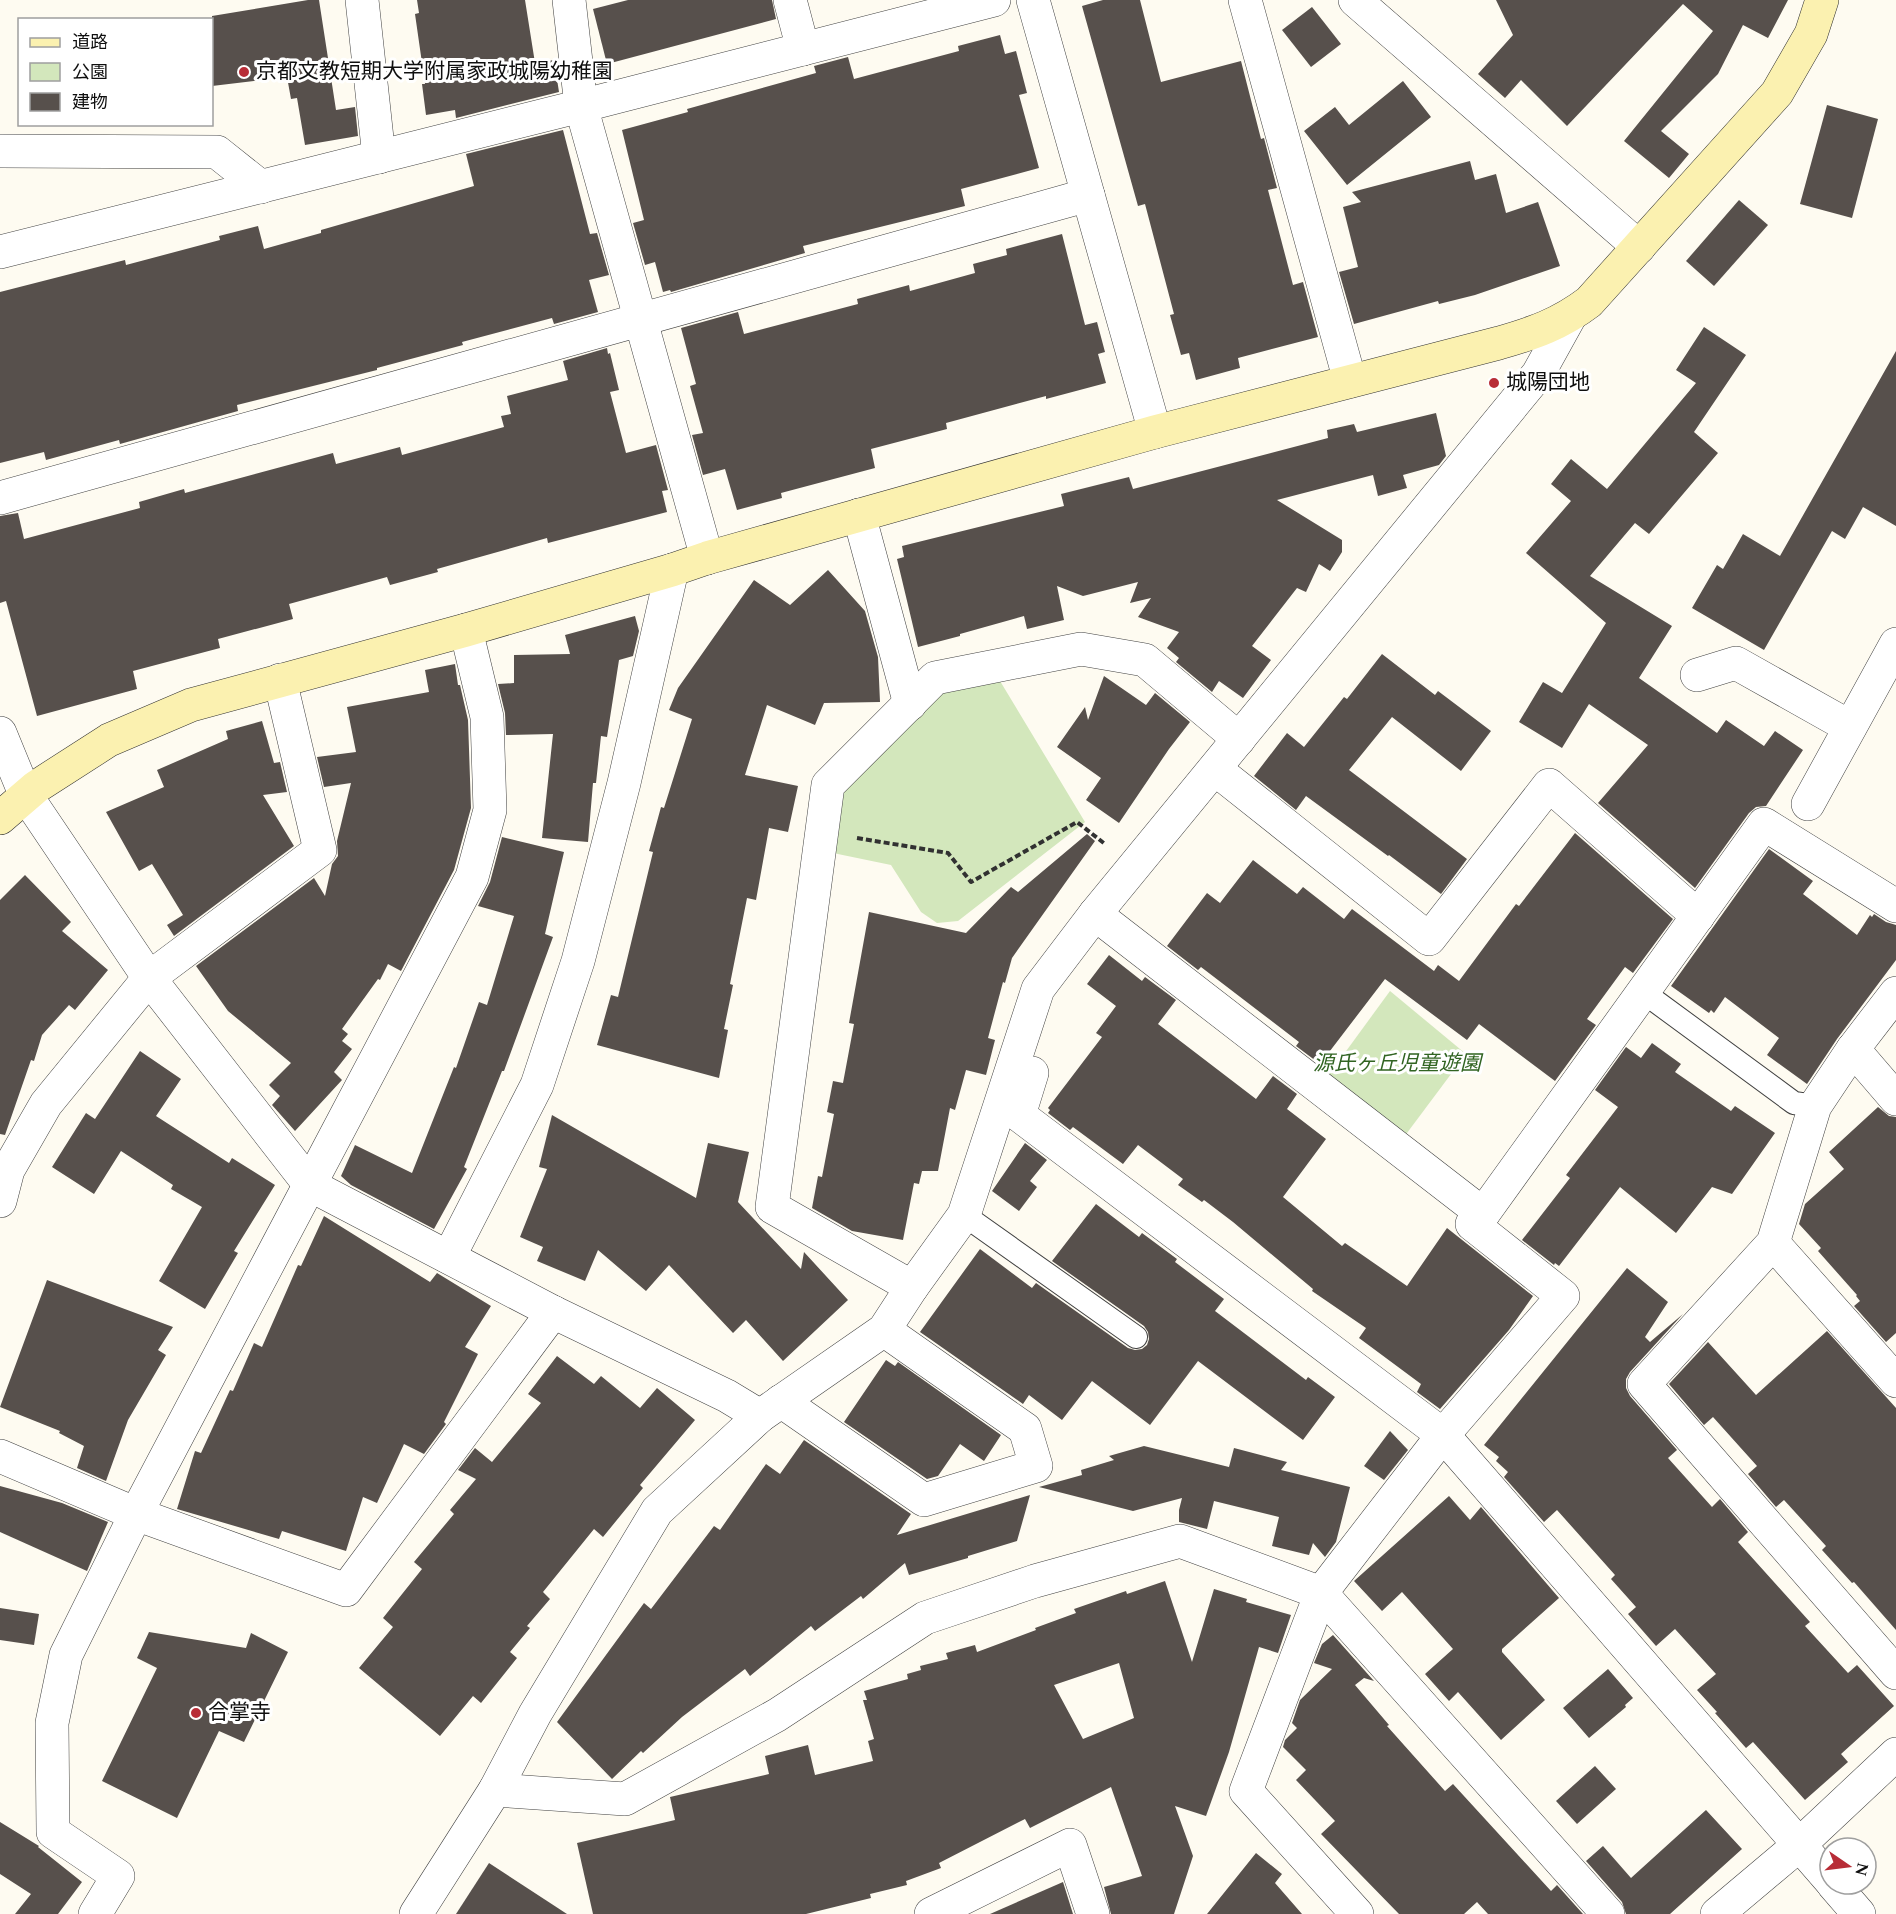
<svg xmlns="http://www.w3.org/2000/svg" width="1896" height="1914" font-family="Spectral,'Noto Sans JP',serif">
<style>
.green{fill:#d3e7bc}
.building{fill:#57504c;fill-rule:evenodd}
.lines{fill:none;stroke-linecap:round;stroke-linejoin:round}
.lane-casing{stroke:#424242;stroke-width:24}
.street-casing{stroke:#424242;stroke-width:34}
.secondary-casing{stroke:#313131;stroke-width:34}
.path{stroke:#313131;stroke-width:4;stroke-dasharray:6 3;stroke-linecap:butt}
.lane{stroke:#fff;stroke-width:22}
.street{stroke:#fff;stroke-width:33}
.secondary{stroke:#fbf1b0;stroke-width:33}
.poi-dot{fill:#b82d37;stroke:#fff;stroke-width:2}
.labels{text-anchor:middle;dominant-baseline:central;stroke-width:6;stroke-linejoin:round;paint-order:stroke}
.poi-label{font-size:21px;fill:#0f0f0f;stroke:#fff;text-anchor:start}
.park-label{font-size:21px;font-style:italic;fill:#316422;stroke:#fff}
</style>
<rect width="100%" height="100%" fill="#fefbf1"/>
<g class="green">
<polygon points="1000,681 1085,822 958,921 937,923 921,912 891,865 833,853 841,791 942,689"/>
<polygon points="1390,991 1466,1054 1401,1141 1325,1080"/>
</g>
<g class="building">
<polygon points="308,0 319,0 336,110 355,107 358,136 305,145 297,98 291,99 287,77 212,86 212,16"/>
<polygon points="417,0 525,0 535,63 554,60 559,92 456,118 455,110 426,115 422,84 425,84 415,14 419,13"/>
<polygon points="628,0 772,0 776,19 607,64 593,9"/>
<polygon points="1103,0 1140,0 1161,82 1241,61 1261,139 1264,138 1277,188 1268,190 1293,285 1303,282 1318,337 1238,358 1240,368 1196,380 1189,353 1181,355 1170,315 1174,314 1145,204 1138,206 1082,6"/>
<polygon points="1496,0 1788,0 1768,38 1743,25 1718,74 1661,131 1689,154 1669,178 1624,141 1713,31 1683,4 1567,126 1521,80 1505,98 1478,74 1513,35"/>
<polygon points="1312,7 1341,44 1311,67 1282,30"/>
<polygon points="1000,35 1005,54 1016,51 1027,93 1019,95 1039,168 961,189 965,206 803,246 805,253 671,292 670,290 663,292 655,262 645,265 633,223 644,220 622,130 688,112 687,109 816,73 814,66 848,57 854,79 959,51 958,46"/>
<polygon points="1403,81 1431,117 1347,185 1304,131 1335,107 1349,125"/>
<polygon points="1827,105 1878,119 1852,218 1800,204"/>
<polygon points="563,130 590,234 597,233 609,275 589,280 598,312 554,324 552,318 462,342 463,345 377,368 377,370 237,405 238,411 120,444 119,440 46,460 44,452 0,463 0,292 125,260 126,265 220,240 219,236 258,226 264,249 321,233 321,230 474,186 466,154"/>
<polygon points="1470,161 1475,180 1496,174 1506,213 1538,202 1560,266 1475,295 1439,304 1438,301 1354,324 1339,272 1358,267 1343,207 1361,202 1352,192"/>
<polygon points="1739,200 1768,225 1714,286 1686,261"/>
<polygon points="1062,234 1085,325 1097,322 1105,352 1098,354 1106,383 1046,399 1046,396 946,423 947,429 871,449 875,468 781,493 782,498 737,510 725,469 703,475 692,435 703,433 690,386 696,384 681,328 738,312 744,334 858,304 857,299 909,285 910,291 975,273 973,264 1007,255 1006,249"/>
<polygon points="1704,327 1746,355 1694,432 1718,453 1649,534 1635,523 1590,576 1672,626 1639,678 1717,733 1726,720 1764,746 1775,731 1803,750 1766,806 1756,807 1749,813 1695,888 1598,803 1648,745 1589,704 1562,748 1519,722 1543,682 1562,693 1606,623 1526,553 1571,501 1551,484 1571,459 1607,489 1696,383 1676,370"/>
<polygon points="607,348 608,354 610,353 619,390 610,392 626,453 656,445 668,490 662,491 667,512 548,543 547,538 437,569 438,572 390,585 387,577 289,604 293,619 218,639 220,648 133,671 137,689 37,716 6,601 0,603 0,516 18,513 24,539 140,508 139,502 184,489 185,493 333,453 336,464 400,447 402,455 504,427 501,416 511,414 507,396 568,380 563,361"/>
<polygon points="1896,351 1896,526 1863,507 1845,539 1832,531 1764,650 1692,608 1717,565 1723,569 1743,534 1780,556"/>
<polygon points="1436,413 1446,456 1439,465 1403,475 1407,488 1378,496 1373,475 1277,500 1342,540 1342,552 1330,571 1319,564 1306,592 1297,588 1252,646 1271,660 1243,698 1219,681 1212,692 1176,662 1179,658 1167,648 1179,632 1138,617 1151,598 1130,603 1138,582 1083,596 1057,586 1064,620 1027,629 1024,616 960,634 960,636 918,647 897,559 904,557 902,546 1064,506 1061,494 1129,477 1133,489 1328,438 1327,430 1354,424 1357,432"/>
<polygon points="828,570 865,611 878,657 880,702 824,703 815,725 767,705 745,775 798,786 788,832 769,828 756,900 747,898 730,984 733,985 724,1029 728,1030 719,1078 597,1045 611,995 618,997 653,852 649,851 661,807 664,808 692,719 669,710 678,688 754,580 790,605"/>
<polygon points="635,616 639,631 633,656 619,660 607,737 601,736 596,783 593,783 588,842 542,838 553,734 506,735 505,713 498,684 514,683 514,655 570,654 565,635"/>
<polygon points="1382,654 1435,695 1438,691 1491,731 1461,771 1392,717 1349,770 1467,859 1441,894 1389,855 1388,856 1306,796 1296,810 1254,776 1287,733 1304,747 1344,697 1347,699"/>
<polygon points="455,664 458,685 460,685 468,720 471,808 454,870 401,971 388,964 380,980 378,979 342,1029 348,1034 342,1041 352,1049 334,1072 342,1080 295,1131 272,1105 280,1096 269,1085 291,1063 228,1011 196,966 314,878 325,896 332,864 338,856 337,841 351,783 324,787 317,757 356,752 347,707 429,692 425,670"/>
<polygon points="1104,676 1146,705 1155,693 1190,722 1169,749 1119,823 1086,800 1101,778 1057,747 1085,707 1088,720"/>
<polygon points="262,721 274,763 280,762 287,792 263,795 294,846 174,936 167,925 183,915 152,864 139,871 106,812 164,787 157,770 228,739 226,731"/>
<polygon points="1575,833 1673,919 1633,973 1625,967 1587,1019 1596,1025 1555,1081 1479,1024 1467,1040 1385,979 1320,1064 1296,1046 1299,1042 1201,967 1198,970 1167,946 1207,893 1220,903 1253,860 1297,894 1303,887 1344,919 1352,909 1434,971 1438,965 1459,981 1516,904 1519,906"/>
<polygon points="1087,834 1095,841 1012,958 1005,983 1003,982 988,1038 995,1040 986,1075 966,1070 955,1110 950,1108 938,1171 922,1171 919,1184 914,1183 903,1240 852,1231 812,1208 818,1176 822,1177 834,1114 827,1112 833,1081 843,1083 854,1024 849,1023 869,912 966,933 1011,887 1018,892"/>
<polygon points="502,837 564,852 545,934 553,937 504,1071 502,1071 464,1167 467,1169 434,1229 351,1185 341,1176 355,1145 412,1173 454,1067 456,1068 479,1002 487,1005 514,916 478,906 490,882"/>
<polygon points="1769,849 1813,881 1803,894 1857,935 1870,915 1872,917 1874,914 1886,922 1896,925 1896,960 1837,1039 1807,1084 1767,1055 1779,1038 1725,997 1714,1013 1711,1010 1709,1013 1671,986"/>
<polygon points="25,875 71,922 62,931 108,970 75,1010 69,1005 42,1035 34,1061 31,1060 5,1135 0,1134 0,900"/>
<polygon points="1109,955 1142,981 1145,977 1176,1000 1158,1024 1256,1099 1273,1076 1297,1094 1287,1109 1326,1139 1283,1197 1342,1246 1345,1243 1407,1286 1447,1228 1533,1296 1509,1330 1440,1409 1417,1392 1421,1384 1359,1338 1366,1328 1312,1291 1313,1289 1233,1222 1204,1200 1202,1202 1178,1185 1183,1179 1138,1145 1123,1164 1073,1127 1070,1130 1048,1113 1050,1110 1048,1108 1102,1037 1096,1033 1116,1006 1087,984"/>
<polygon points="1652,1043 1681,1064 1675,1072 1731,1111 1735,1106 1775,1133 1732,1194 1712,1187 1676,1233 1620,1187 1559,1266 1555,1263 1554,1265 1522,1240 1570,1178 1566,1175 1618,1107 1595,1090 1626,1047 1641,1058"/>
<polygon points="140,1051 181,1079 156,1116 229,1163 232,1158 275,1185 234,1251 238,1253 205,1309 159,1281 202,1207 171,1189 173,1185 121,1151 94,1194 52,1167 86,1113 95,1119"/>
<polygon points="1878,1107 1889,1116 1896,1117 1896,1333 1886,1342 1854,1306 1860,1301 1856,1296 1857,1295 1818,1251 1821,1248 1799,1224 1805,1204 1844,1169 1829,1152"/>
<polygon points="552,1115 696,1198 708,1143 749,1152 738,1202 801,1269 804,1252 848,1300 783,1361 746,1320 733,1333 669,1265 646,1291 598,1250 585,1281 537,1261 543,1247 520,1237 547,1169 539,1167"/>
<polygon points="1025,1143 1047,1160 1030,1181 1037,1187 1019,1211 992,1191"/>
<polygon points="1096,1204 1139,1237 1142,1233 1177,1259 1175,1262 1224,1299 1215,1311 1306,1380 1308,1377 1335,1397 1303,1440 1198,1361 1150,1425 1092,1381 1062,1420 1029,1395 1023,1404 920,1332 980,1249 1032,1288 1036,1283 1128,1348 1135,1350 1142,1349 1147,1345 1149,1339 1148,1332 1144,1326 1052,1261"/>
<polygon points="324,1216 430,1282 437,1273 491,1306 465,1347 478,1354 444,1422 446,1424 424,1454 404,1444 377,1503 363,1497 346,1551 282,1531 279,1539 177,1509 195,1451 201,1453 230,1390 233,1391 254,1343 262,1347 298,1265 301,1266"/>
<polygon points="1627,1268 1668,1302 1645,1337 1650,1342 1683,1314 1630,1372 1626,1379 1626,1388 1630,1396 1677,1450 1668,1458 1712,1507 1720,1499 1748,1532 1738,1542 1810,1622 1805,1626 1848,1673 1857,1665 1894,1706 1841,1754 1848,1762 1805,1800 1753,1742 1746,1748 1715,1713 1717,1712 1697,1690 1716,1674 1675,1629 1656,1646 1628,1614 1636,1607 1611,1579 1615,1575 1557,1510 1544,1522 1504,1477 1508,1472 1496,1461 1499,1457 1484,1445"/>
<polygon points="47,1280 173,1327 158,1350 166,1355 128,1420 106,1481 77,1468 84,1446 59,1433 60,1431 0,1407"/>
<polygon points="1827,1331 1896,1408 1896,1630 1854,1582 1852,1583 1822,1550 1826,1546 1784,1500 1776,1507 1748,1474 1757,1466 1713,1417 1704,1425 1669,1384 1708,1342 1756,1395"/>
<polygon points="557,1356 594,1384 601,1376 640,1408 657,1388 695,1420 640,1485 643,1488 603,1537 594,1529 543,1592 550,1599 527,1626 530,1628 510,1652 517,1658 481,1703 473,1696 440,1736 359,1668 393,1627 383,1618 422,1569 414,1562 454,1514 450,1510 476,1479 458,1470 475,1448 492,1462 541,1403 528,1394"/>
<polygon points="886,1360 895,1366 898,1362 1001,1435 984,1461 960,1444 938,1476 927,1479 844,1422"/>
<polygon points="1390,1431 1408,1450 1384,1480 1364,1466"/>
<polygon points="804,1440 911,1514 897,1535 1030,1495 1017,1541 968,1556 968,1558 909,1575 905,1563 863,1599 861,1596 815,1631 811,1626 750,1676 745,1669 682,1717 643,1753 641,1751 612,1779 557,1722 644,1603 651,1609 714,1526 720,1530 766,1464 780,1474"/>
<polygon points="1144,1446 1229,1467 1234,1448 1287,1462 1281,1470 1350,1487 1336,1542 1325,1557 1313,1543 1309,1555 1272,1546 1279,1517 1214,1501 1207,1529 1179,1522 1179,1510 1182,1498 1133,1511 1039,1487 1082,1475 1081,1470 1114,1460 1109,1456"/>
<polygon points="0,1486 62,1503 108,1522 87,1571 0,1532"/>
<polygon points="1449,1496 1470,1520 1481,1507 1559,1598 1502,1649 1502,1652 1545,1700 1501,1740 1458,1692 1449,1701 1425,1674 1453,1649 1402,1592 1382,1611 1354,1581"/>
<path d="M1165,1581L1192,1662L1214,1589L1247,1599L1246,1602L1291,1615L1278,1653L1259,1647L1229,1752L1206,1816L1175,1806L1193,1856L1174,1914H1111L1104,1887L1142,1876L1111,1787L1030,1828L1025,1819L939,1863L941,1868L906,1881L907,1885L870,1894L871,1898L806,1914H593L577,1843L675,1820L670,1797L769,1774L765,1756L808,1745L815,1775L873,1761L868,1741L874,1739L863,1700H867L864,1691L908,1679L907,1674L921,1670L920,1666L948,1659L946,1653L975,1645L977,1652L1036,1630L1035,1628L1076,1613L1074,1609L1126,1591L1127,1594ZM1119,1663L1134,1718L1083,1739L1054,1685Z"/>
<polygon points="0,1608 39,1614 34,1645 0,1640"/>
<polygon points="149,1632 246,1648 251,1633 288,1652 244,1742 219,1731 177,1818 102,1781 157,1668 137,1658"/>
<polygon points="1333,1635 1374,1681 1364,1678 1355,1685 1389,1725 1387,1726 1445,1791 1453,1784 1551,1891 1557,1885 1583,1914 1488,1914 1477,1902 1464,1914 1399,1914 1321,1834 1335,1821 1296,1780 1306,1770 1283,1747 1285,1740 1297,1728 1292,1723 1300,1700 1332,1669 1314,1663 1322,1644"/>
<polygon points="1608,1669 1633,1698 1625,1705 1626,1707 1589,1738 1563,1708"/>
<polygon points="1595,1766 1616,1789 1577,1824 1556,1801"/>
<polygon points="1706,1810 1742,1849 1670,1914 1626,1914 1622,1902 1586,1861 1603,1846 1631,1878"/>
<polygon points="0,1822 39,1846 38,1847 82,1882 58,1914 15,1914 31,1894 0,1874"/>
<polygon points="1256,1853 1282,1874 1275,1883 1302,1914 1207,1914"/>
<polygon points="489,1863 567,1914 456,1914"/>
<polygon points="1063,1882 1073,1914 990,1914"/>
</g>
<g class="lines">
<defs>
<g id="lane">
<polyline points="1643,992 1794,1103 1815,1106"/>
<polyline points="964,1215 1136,1337"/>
</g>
<g id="street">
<polyline points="362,0 379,157"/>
<polyline points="569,0 581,106 707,558"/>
<polyline points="790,0 803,49"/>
<polyline points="1033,0 1155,432"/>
<polyline points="1245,0 1350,381"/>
<polyline points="1355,0 1639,247"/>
<polyline points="0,151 217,152 261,187"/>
<polyline points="0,252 581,106 994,0"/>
<polyline points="0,498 1088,195"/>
<polyline points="859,515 910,704"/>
<polyline points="1697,675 1736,663 1850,727"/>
<polyline points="0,733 25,794 149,978 310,1185 553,1312 727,1396 760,1416"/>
<polyline points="1215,769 1429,939 1549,785 1698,916"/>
<polyline points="1808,804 1896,644"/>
<polyline points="1095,914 1483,1214 1472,1224 1563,1296 1443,1435 1321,1593 1246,1791 1357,1914"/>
<polyline points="1896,993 1853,1049 1815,1106 1773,1243 1644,1384 1896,1673"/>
<polyline points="1853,1049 1896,1099"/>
<polyline points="1032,1073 1019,1115 1443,1435 1830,1880"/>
<polyline points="0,1201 8,1170 46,1104 149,978 320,850 280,680"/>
<polyline points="1483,1214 1764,824 1896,906"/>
<polyline points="1773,1243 1896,1381"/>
<polyline points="449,1257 537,1085 578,961 624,783 672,570"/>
<polyline points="912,1287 772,1207 828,785 935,678 1081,649 1145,660 1239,739"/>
<polyline points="781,1401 924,1500 1036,1466 1025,1429 884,1330"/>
<polyline points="0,1456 136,1514 346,1590 553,1312"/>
<polyline points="495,1790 625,1799 777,1715 925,1618 1035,1581 1180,1541 1321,1593 1608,1914"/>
<polyline points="1833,1884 1859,1914"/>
<polyline points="95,1914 118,1876 53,1832 52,1723 66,1655 136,1514 472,877 490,810 487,717 466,630"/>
<polyline points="416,1914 495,1790 535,1714 657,1511 760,1416 884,1330 912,1287 964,1215 1038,989 1095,914 1538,374 1569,318"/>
<polyline points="931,1914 1070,1845 1093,1914"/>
<polyline points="1717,1914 1799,1845 1896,1754"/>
</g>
<path id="secondary" d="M0,818L36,787L109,740L191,705L466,630L672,570L707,558L1155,432L1499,343C1534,333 1560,324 1589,302L1777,93L1811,34L1822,0"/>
</defs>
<use href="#lane" class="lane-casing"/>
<use href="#street" class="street-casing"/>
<use href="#secondary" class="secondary-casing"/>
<polyline class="path" points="857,838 948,853 971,882 1077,822 1105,844"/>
<use href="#lane" class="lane"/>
<use href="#street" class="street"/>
<use href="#secondary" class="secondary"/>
</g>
<g class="poi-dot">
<circle cx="244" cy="72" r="6"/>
<circle cx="1494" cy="383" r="6"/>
<circle cx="196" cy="1713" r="6"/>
</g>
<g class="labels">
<g class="poi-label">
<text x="256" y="72">京都文教短期大学附属家政城陽幼稚園</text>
<text x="1506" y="383">城陽団地</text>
<text x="208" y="1713">合掌寺</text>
</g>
<g class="park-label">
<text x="1397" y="1064">源氏ヶ丘児童遊園</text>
</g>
</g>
<rect x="18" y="18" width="195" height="108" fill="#ffffff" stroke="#9f9f9f" stroke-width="1.5"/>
<rect x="30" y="38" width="30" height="9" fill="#fbf1b0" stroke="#9f9f9f" stroke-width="1.5"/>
<text x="72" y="48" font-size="18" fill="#0f0f0f">道路</text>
<rect x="30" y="63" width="30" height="18" fill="#d3e7bc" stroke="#9f9f9f" stroke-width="1.5"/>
<text x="72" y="78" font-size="18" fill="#0f0f0f">公園</text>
<rect x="30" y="93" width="30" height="18" fill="#57504c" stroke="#9f9f9f" stroke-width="1.5"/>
<text x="72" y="108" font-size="18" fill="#0f0f0f">建物</text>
<g transform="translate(1848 1866) rotate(104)"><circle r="28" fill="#ffffff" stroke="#9f9f9f" stroke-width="1.5"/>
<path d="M0-4.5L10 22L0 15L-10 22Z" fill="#b82d37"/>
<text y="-9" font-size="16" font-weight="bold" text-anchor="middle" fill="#0f0f0f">N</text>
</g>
</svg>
